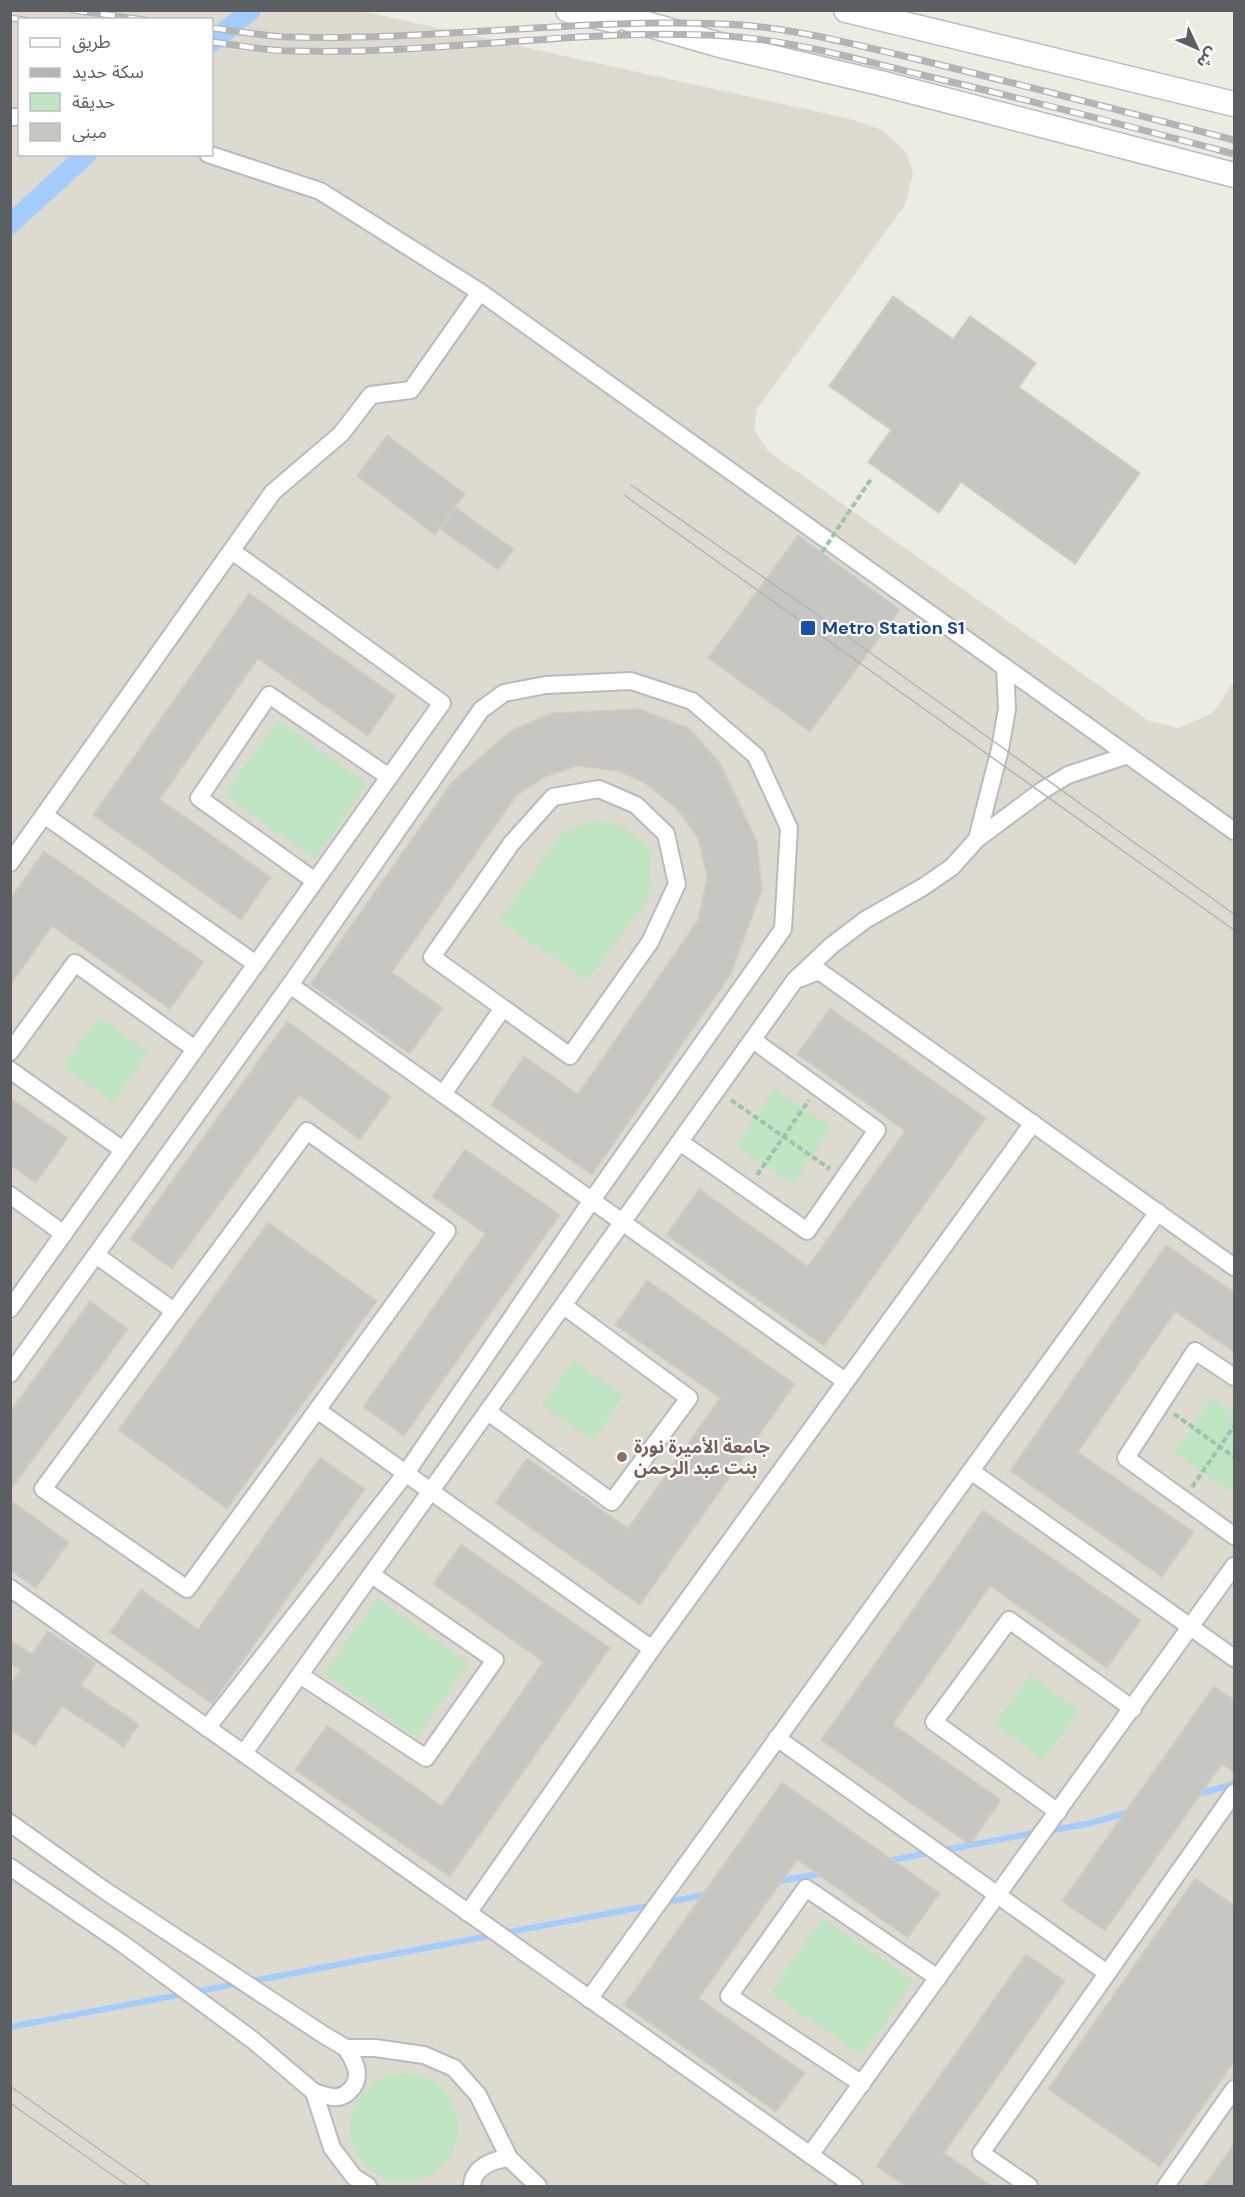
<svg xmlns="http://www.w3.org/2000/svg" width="1245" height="2197" font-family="'DM Sans','Noto Sans Arabic',sans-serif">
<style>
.education{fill:#dddbd0;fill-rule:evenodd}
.green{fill:#bfe5c2}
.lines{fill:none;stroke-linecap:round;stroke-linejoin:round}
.stream{stroke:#a2cdfe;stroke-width:6}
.canal{stroke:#a2cdfe;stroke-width:20}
.building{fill:#c8c6c0;stroke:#d2cec1;stroke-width:1.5}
.street-casing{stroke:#b8babf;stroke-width:20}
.secondary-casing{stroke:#b8bbc1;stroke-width:27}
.path{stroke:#98c6aa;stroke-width:4;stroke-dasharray:6 3;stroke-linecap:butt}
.street{stroke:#fff;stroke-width:16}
.secondary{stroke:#fff;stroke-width:24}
.tram{stroke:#b3b4b4;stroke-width:1.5}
.rail-casing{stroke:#b3b4b4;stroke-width:7}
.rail{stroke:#fff;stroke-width:4.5;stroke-dasharray:14;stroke-linecap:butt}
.path-bridge{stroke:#98c6aa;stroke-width:4;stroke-dasharray:6 3;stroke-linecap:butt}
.transit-dot{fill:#1a4fb4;stroke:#fff;stroke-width:2}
.education-dot{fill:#8d6e63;stroke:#fff;stroke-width:2}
.labels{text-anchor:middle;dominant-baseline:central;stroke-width:4.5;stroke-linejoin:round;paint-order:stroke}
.transit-label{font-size:18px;font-weight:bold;fill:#164399;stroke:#fff;text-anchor:start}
.education-label{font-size:18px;font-weight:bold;fill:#785e54;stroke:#fff;text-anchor:start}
</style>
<rect width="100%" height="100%" fill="#edece2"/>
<path class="education" d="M11,11H361L850,119L882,130L906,152L913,174L905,205L757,409L754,429L768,451L1149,721L1179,728L1213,713L1234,682V2186H11ZM20,20H212V154H20Z"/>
<g class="green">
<polygon points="278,720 368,784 315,859 224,795"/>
<polygon points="596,820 626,828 652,852 648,899 588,980 499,921 561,834"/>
<polygon points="98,1017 148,1052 113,1102 63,1067"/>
<polygon points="774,1089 831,1127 793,1184 736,1146"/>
<polygon points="573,1360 624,1395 593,1440 542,1406"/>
<polygon points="1211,1398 1234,1413 1234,1486 1231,1492 1174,1453"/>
<polygon points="377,1598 469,1663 416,1737 324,1673"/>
<polygon points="1031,1675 1080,1711 1043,1760 995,1723"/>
<polygon points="822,1918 914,1980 863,2056 771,1993"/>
<circle cx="404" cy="2127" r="54"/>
</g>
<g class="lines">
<g class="stream">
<polyline points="1195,1795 1234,1784"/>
<polyline points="1049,1831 1091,1823 1130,1812"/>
<polyline points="887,1861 1039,1832"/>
<polyline points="775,1882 824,1873"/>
<polyline points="663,1903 709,1894"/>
<polyline points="504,1933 653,1905"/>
<polyline points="10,2027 494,1935"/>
</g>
<g class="canal">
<polyline points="212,42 251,10"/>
<polyline points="10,224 87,154"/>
</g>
</g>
<g class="building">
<polygon points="893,296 953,339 970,316 1036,363 1019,387 1140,473 1075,564 961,482 939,513 868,462 891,430 829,386"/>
<polygon points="387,435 465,494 435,535 357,476"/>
<polygon points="455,507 514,549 498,570 440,529"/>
<polygon points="798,535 900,610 810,732 708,658"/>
<polygon points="249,593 396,696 368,736 258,659 160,799 271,877 241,920 93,815"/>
<polygon points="639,709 689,728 720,763 757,841 762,890 731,974 592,1175 491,1105 524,1056 578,1094 698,920 707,877 698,838 677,809 645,783 619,771 577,766 545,777 517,795 392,972 443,1008 410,1054 310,984 452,782 510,731 552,713"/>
<polygon points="44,851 204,962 170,1009 52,926 10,986 10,899"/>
<polygon points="830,1008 986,1118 824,1346 666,1235 699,1189 808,1266 905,1131 797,1054"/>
<polygon points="287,1021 391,1097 360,1140 299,1095 172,1269 130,1239"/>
<polygon points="10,1098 68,1138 36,1183 10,1165"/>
<polygon points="465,1149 560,1215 404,1436 363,1407 485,1234 432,1196"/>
<polygon points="268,1222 377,1301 227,1509 118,1430"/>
<polygon points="1166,1245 1234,1292 1234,1352 1175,1312 1078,1452 1194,1532 1162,1577 1010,1471"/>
<polygon points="647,1280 795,1384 640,1605 495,1503 527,1458 628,1528 720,1398 615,1325"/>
<polygon points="90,1301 128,1329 10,1491 10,1412"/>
<polygon points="320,1457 365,1489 212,1704 110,1632 141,1589 198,1629"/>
<polygon points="10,1500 69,1542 36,1588 10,1570"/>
<polygon points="983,1510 1141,1620 1107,1668 990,1586 893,1724 1001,1800 970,1845 821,1740"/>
<polygon points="461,1544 610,1648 450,1877 295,1770 327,1725 442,1806 543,1662 433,1584"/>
<polygon points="48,1631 96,1663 81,1685 139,1724 124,1747 62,1706 35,1746 10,1730 10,1685 20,1670 10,1664 10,1640 32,1654"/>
<polygon points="1214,1686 1234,1700 1234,1772 1222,1764 1105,1931 1062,1901"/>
<polygon points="782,1782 940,1893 908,1938 797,1860 699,1998 805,2073 776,2112 624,2005"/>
<polygon points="1195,1878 1234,1905 1234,2062 1160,2167 1048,2089"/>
<polygon points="1026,1954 1065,1981 944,2153 992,2186 905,2186 876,2166"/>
<polygon points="1234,2144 1234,2186 1204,2186"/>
</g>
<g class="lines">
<defs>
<g id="street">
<polyline points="10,117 20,117"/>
<polyline points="208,154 320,191 480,292 1234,831"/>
<polyline points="44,815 256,964"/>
<polyline points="977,839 1000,749 1007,709 1005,667"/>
<polyline points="10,863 273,492 341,434 371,395 411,390 480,292"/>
<polyline points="315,881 199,798 269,695 389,777"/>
<polyline points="801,978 819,971 1234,1267"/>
<polyline points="290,985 845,1381"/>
<polyline points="10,1052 75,963 195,1049"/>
<polyline points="10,1070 123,1150"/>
<polyline points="443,1094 503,1008 570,1056 650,942 677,884 666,834 636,805 599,789 553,797 511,844 432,957 503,1008"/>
<polygon points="307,1131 447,1231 187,1589 43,1489"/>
<polyline points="680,1142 807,1231 877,1130 753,1040"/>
<polyline points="10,1195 64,1234"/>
<polyline points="96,1255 174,1311"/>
<polyline points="10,1309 442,703 232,551"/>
<polyline points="10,1374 290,985 481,710 504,693 546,685 631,681 692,701 756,756 789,828 783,929 592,1200 406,1473 207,1728"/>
<polyline points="1234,1377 1195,1351 1126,1458 1234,1536"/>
<polyline points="317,1410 652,1649"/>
<polyline points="488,1412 612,1502 689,1398 564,1306"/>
<polyline points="971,1471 1234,1658"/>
<polyline points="10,1588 854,2186"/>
<polyline points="300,1675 426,1758 495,1660 372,1575"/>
<polyline points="777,1738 1107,1973"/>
<polyline points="244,1753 795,980 831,946 865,920 923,887 952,867 977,839 1043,790 1068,775 1128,755"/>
<polyline points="1058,1812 934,1722 1009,1620 1133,1709"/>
<polyline points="10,1823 104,1890 324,2035 346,2048 375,2048 424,2055 454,2068 478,2095 509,2158 538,2186"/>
<polyline points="10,1867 123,1944 254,2041 314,2092 332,2148 354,2177 368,2186"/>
<polyline points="468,1913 652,1649 1033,1123"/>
<polyline points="589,1999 1158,1212"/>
<polyline points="862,2084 729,1996 806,1888 938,1978"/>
<path d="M314,2092C320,2094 326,2096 332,2097C345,2099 357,2087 357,2074C357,2065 351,2056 346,2048"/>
<polyline points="810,2155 1234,1566"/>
<path d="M472,2186C473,2167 493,2160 509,2158"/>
<polyline points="1029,2186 981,2153 1234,1793"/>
<polyline points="1166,2186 1234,2089"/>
</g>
<g id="secondary">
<polyline points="568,10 613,20"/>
<polyline points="598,10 720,45 880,83 1234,175"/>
<polyline points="846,10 1234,104"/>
</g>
</defs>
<use href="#street" class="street-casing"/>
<use href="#secondary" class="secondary-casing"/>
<g class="path">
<polyline points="731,1100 830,1169"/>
<polyline points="757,1175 809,1100"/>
<polyline points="1174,1414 1234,1457"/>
<polyline points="1192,1487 1234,1426"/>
</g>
<use href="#street" class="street"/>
<use href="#secondary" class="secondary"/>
<g class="tram">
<polyline points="631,485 819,616 1234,914"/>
<polyline points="624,495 1234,930"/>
<polyline points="10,2086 151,2186"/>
<polyline points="10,2103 128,2186"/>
</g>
<defs>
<g id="rail">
<polyline points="73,10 145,20"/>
<polyline points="10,18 25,20"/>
<path d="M212,28C237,31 263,36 289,37C434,41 577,18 722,24C788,26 852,44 916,59C1023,85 1129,113 1234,140"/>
<path d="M212,42C239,45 267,51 294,51C439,55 582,27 727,36C795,41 860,60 926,76C1029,100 1132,127 1234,154"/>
</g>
</defs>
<use href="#rail" class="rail-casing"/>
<use href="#rail" class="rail"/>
<polyline class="path-bridge" points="822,552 871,479"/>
</g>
<rect class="transit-dot" x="800" y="620" width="16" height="16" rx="3"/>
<circle class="education-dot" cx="622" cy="1457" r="6"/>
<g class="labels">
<g class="transit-label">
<text x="822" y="628">Metro Station S1</text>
</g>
<g class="education-label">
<text x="634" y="1447">جامعة الأميرة نورة<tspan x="634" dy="21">بنت عبد الرحمن</tspan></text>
</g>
</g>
<rect width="1245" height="2197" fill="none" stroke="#5b5e63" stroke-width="24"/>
<rect x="18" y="18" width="195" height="138" fill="#ffffff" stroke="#bdbfc1" stroke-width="1.5"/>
<rect x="30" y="38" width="30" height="9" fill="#ffffff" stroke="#bdbfc1" stroke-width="1.5"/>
<text x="72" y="48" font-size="18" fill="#5b5e63">طريق</text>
<rect x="30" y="68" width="30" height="9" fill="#b3b4b4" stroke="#bdbfc1" stroke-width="1.5"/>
<text x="72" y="78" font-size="18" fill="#5b5e63">سكة حديد</text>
<rect x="30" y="93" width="30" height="18" fill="#bfe5c2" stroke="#bdbfc1" stroke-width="1.5"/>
<text x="72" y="108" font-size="18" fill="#5b5e63">حديقة</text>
<rect x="30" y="123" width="30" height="18" fill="#c8c6c0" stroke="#bdbfc1" stroke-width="1.5"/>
<text x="72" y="138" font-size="18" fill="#5b5e63">مبنى</text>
<g transform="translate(1197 48) rotate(134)" stroke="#ffffff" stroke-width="4.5" paint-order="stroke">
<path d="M0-4.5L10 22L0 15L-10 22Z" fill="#5b5e63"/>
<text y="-9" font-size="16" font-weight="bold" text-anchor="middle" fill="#5b5e63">ش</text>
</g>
</svg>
